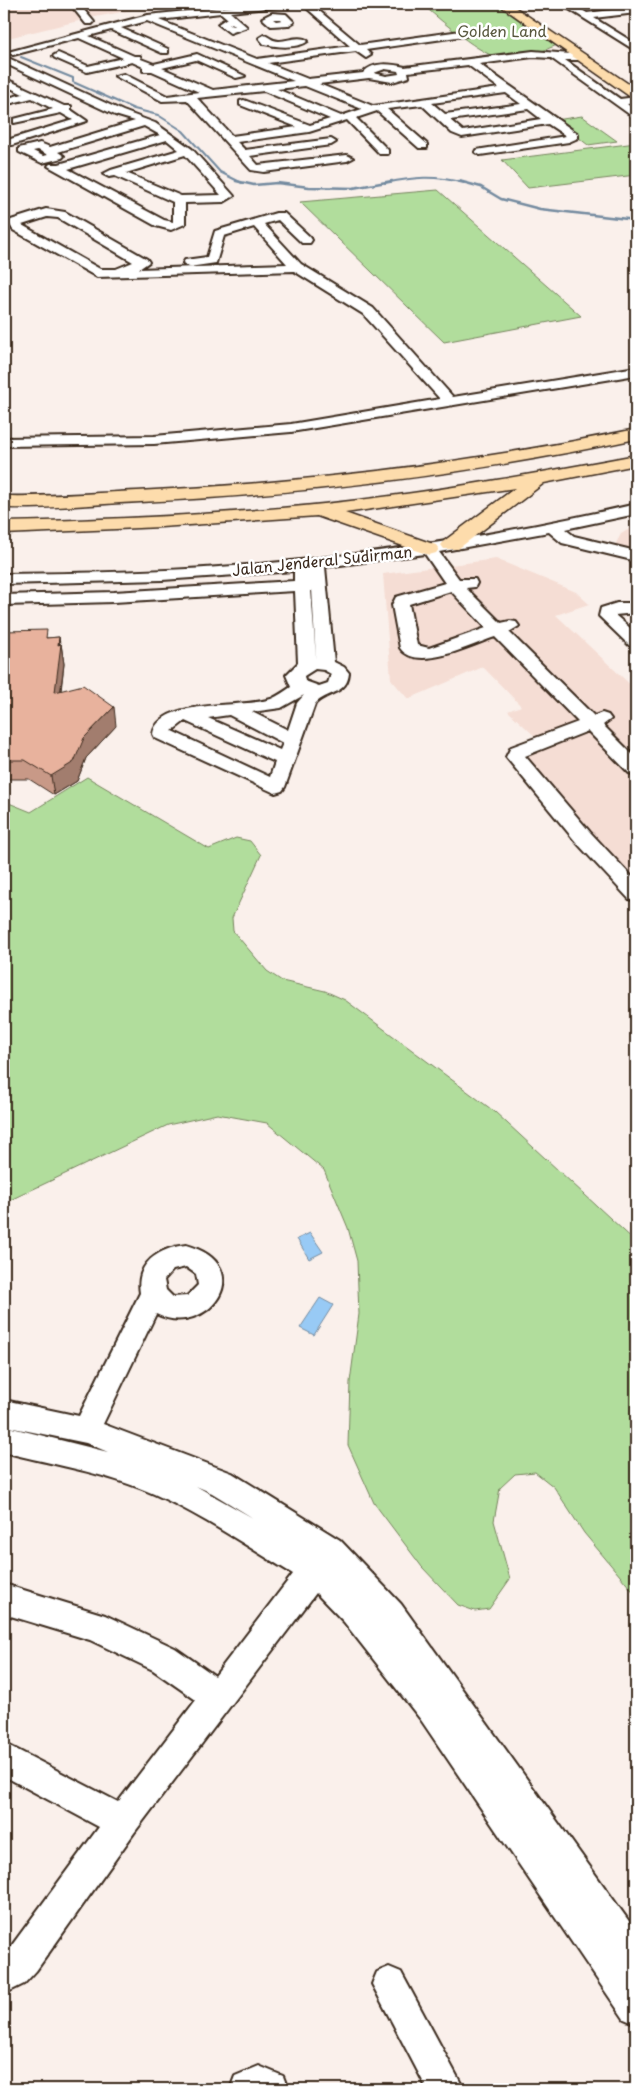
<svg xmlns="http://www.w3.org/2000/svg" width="640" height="2093" font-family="'Playpen Sans',sans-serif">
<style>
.built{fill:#f5ddd4}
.green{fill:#b1dd9c;stroke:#76845d}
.water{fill:#98caf5;stroke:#738a9f}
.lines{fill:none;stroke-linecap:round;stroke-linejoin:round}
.stream-far1{stroke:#738a9f;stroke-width:2}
.stream{stroke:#738a9f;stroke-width:2.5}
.minor-casing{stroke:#3b2a1e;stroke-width:4}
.highway-casing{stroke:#3b2a1e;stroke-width:3}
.minor{fill:#fff;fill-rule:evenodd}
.highway{fill:#fddcac;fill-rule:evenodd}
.wall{fill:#c89987;stroke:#3b2a1e}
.shaded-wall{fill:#a27d6e;stroke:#3b2a1e}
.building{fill:#e8b29d;stroke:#3b2a1e}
.labels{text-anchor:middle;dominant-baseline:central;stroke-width:5;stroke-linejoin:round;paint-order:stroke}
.far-park-label{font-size:15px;fill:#58573e;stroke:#fff}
.far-street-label{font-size:15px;fill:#3b2a1e;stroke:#fff}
</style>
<rect width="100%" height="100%" fill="#faf0eb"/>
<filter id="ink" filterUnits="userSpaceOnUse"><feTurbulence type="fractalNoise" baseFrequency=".02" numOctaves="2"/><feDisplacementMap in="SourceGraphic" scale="10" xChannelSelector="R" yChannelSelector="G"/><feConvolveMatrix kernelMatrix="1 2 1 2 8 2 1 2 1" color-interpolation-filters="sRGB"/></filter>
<g filter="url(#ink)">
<g class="built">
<polygon points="4,4 166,4 95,17 4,39"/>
<polygon points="636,525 636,552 614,547 621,534"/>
<polygon points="496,559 576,592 589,604 556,615 636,690 636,890 508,752 540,741 508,711 521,706 483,667 408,699 391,679 383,574"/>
</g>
<g class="green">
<path d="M422,4H510L562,43C543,51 523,59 502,58C483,58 437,17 422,4Z"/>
<polygon points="582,116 617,141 588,145 556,120"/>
<polygon points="636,143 636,175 528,188 502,160"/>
<polygon points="438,190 581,316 444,342 300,202"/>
<polygon points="87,777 209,849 236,838 250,841 261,855 232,918 233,931 267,971 282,981 325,991 345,1000 495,1112 636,1242 636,1595 584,1533 554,1487 535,1472 515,1474 500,1488 494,1521 510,1579 489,1609 475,1611 458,1605 422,1567 374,1503 348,1445 350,1382 359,1314 357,1261 348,1228 324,1170 267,1123 217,1114 168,1125 4,1203 4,801 31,812"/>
</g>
<g class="water">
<polygon points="310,1233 323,1252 309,1259 297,1239"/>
<polygon points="320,1298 333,1305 314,1335 300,1328"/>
</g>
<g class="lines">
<g class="stream-far1">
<polyline points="21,57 73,78 73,82 134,109 158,115 183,131 220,172 242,183"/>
<path d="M385,183C415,177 433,175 464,183"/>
</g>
<g class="stream">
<polyline points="236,181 254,185 277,183 309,187 353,188 392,181"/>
<polyline points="459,181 481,187 501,199 540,209 636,220"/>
</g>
<defs>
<g id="minor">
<polygon points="70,4 79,4 94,22 92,24 86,24"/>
<path d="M254,4H282L277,7L230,12L247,27L230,33L218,24L227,18L221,13L159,20L257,59L350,46L302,4H311L360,45L482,28L487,31L485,33L366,50L371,55L366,58L356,51L268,63L308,79L363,73C373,61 391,64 405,67L533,51L583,55L588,58L586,60H565L620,99L636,97V103L627,104L636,111V119L551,58L533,57L479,64L578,134V138L569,142L480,155L475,152L476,150L566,136L548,124L462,137L452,133L422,105L387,109L427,144V148H419L377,111L356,118L388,150V154H380L347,120L309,132L237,142L245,150L331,139L336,142L331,145L250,156L258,165L347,155L353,158L347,161L264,172L251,170L187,100L162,101L115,76L124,74L167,96L199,92L152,71H143V67L132,62L87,72L55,58L53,56L58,53L88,66L123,58L79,38L13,55L8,52L148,15ZM147,21L294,81L213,90L162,68L196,60L236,78L245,76L197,54L154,64L141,59L140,56H134L89,36L111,30L162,53H168V49L121,28ZM232,23L235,26L229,25ZM468,65L499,88L373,106L319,84L369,78L392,82L409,77L408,72ZM385,69L398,71L399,74L386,76L374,73ZM305,86L362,109L341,116L277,89ZM264,91L330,119L310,125L244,100L240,101V105L297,127L232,136L197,98ZM506,93L521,104L445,114L432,103ZM528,109L541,119L463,131L450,120Z"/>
<polygon points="561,4 572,4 587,13 636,7 636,13 594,18 636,44 636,51"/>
<path d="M272,13L286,14L294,22L289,25L271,26L262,18ZM273,19H281L282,20L276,21Z"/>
<path d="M264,35C270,37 272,41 279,41C288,41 300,35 308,41C298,49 276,47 264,44L259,38Z"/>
<path d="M4,56L123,111L155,123L192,149L234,196L224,202L185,203V224L171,230L156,226L48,166L50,164H59L160,135L144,126L58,152L64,156L62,158L42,163L19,152V148L40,143L50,147L135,121L115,115L4,63ZM167,140L179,150L111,170L103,174L109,177L115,176L173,202V222L164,220L68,169ZM38,150L48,155L43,156L33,151ZM185,155L221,195L181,196L126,173Z"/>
<polygon points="4,78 64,106 71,106 71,110 87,121 12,145 4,145 4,141 73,120 61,113 14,123 14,119 53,109 32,98 4,105 4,99 23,94 4,85"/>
<path d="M46,209L65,212L147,259L149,262L139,269L287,264L254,227L224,236L216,263L189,267L183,263L185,260L207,257L215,231L276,213H284L310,237L312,240L310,243H302L278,220L264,224L301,264L373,308L453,397L636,367V375L291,432L154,444L4,446V438L154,436L291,424L440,399L363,314L294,271L97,277L13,230L9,223L11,220ZM47,217L58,218L133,262L116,269H100L22,225Z"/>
<path d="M636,504V514L565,529L574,536L636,551V561L562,543L549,532L439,552L459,579H475L477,583L475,587L466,588L501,623L510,621L516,622L519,626L509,632L594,716L602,713L608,715L611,719L603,725L636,758V775L629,773L588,731L525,756L590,832L636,881V901L629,899L576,842L506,757L511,747L578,722L495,637C473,644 417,673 400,648L392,605L396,597L445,583L425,554L325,567L334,662L344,667L349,673C347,695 327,691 315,704L285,787L282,791L275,793L155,738L153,734C160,697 243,709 271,699C278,696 285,691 291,687L286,675L298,663L295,591L114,602L4,605V595L114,592L294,581V571L162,580L4,584V574C96,573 189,571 281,562C400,551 519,531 636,504ZM312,589L316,659L311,590ZM451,591L486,628L429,648L417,645L409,604ZM315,669L324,670L331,674L328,683L319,686L305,681L304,676ZM304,695L297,703L288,730L252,712L281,708ZM229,715L283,743L280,750L208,718ZM185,721L275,762L270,777L172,731Z"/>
<polygon points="617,603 636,603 636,613 615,615 636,633 636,647 630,646 599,616 601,608"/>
<path d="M186,1245C261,1266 208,1340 156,1314L103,1424L232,1473L340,1540L401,1604L636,1931V2024L624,2019L421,1720L344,1622L316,1593L134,1833L36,1971L24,1984L4,1994V1956L99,1827L4,1776V1743L118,1802L196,1700L153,1670L90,1640L4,1614V1584L105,1615L175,1648L215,1676L293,1574C248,1547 203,1516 154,1494C107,1473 54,1465 4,1452V1426L108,1452L86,1443L4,1426V1400L79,1416L140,1293C135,1263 159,1248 186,1245ZM186,1267L196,1274L198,1285L187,1296L173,1297L166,1290L164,1280L173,1270ZM196,1486L212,1493L253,1518Z"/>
<polygon points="389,1967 401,1972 464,2089 427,2089 372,1984 377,1972"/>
<polygon points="259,2066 283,2076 288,2089 230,2089 235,2076"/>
</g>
<g id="highway">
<polygon points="498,4 510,4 636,89 636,99 632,98"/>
<path d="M636,429V439C472,474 307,494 140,502C95,504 49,509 4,508V496C48,497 92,493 137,491C305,483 471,463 636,429Z"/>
<path d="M636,455V465L544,483L458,549H444L441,545L444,541L515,488L345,513L436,545L439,549L436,553L429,555L317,516L161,527L4,534V522C123,519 242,514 359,500C452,489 544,472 636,455Z"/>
</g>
</defs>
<use href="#minor" class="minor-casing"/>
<use href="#highway" class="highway-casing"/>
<use href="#minor" class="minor"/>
<use href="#highway" class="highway"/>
</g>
<polygon class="wall" points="4,631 48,638 59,637 60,644 61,644 64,664 61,691 116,726 86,758 77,781 54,795 29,779 4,779"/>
<g class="shaded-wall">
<polygon points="59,637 60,649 61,644 64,664 58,711 55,692"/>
<polygon points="114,707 116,726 86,758 77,781 54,795 51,776 84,738"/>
</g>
<polygon class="building" points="47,630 46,638 59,637 58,645 61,644 55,692 83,685 114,707 84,738 74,762 51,776 25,760 4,760 4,631"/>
</g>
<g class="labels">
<g class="far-park-label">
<text x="502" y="30">Golden Land</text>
</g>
<g class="far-street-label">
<text transform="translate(322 560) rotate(-6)">Jalan Jenderal Sudirman</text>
</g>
</g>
<rect width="640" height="2093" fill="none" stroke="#fff" stroke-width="20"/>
<rect x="10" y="10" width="620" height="2073" fill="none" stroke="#3b2a1e" stroke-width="2" filter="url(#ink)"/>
</svg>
